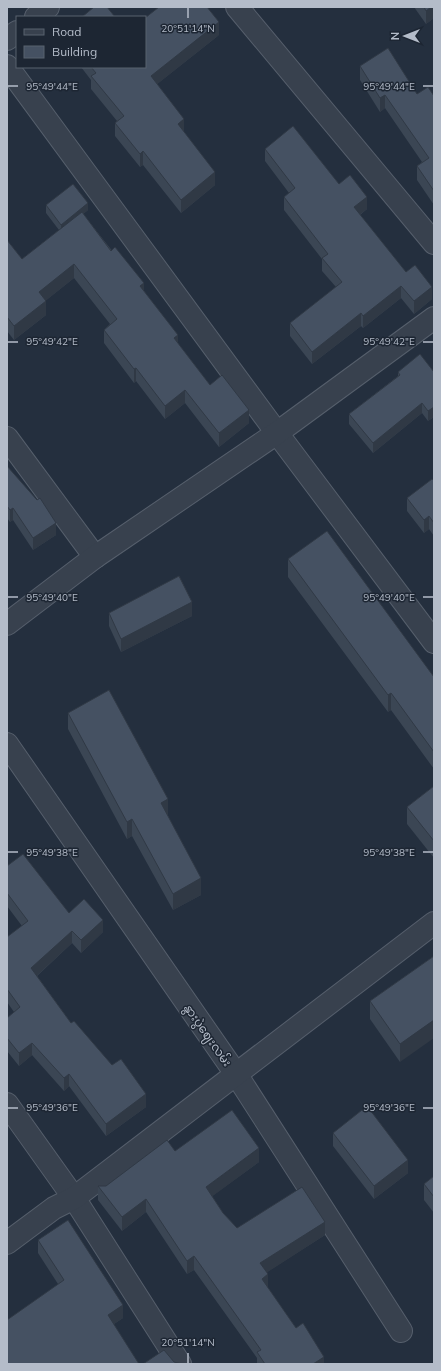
<svg xmlns="http://www.w3.org/2000/svg" width="441" height="1371" font-family="Mulish,'Noto Sans Myanmar',sans-serif">
<style>
.lines{fill:none;stroke-linecap:round;stroke-linejoin:round}
.minor-casing{stroke:#565f6c;stroke-width:24}
.minor{stroke:#38414e;stroke-width:22}
.wall{fill:#3b4654}
.shaded-wall{fill:#303945}
.building{fill:#455162;stroke:#303945}
.ticks{fill:none;stroke:#b4bcc9;stroke-width:1.5}
.labels{text-anchor:middle;dominant-baseline:central;stroke-width:3;stroke-linejoin:round;paint-order:stroke}
.street-label{font-size:12px;fill:#b4bcc9;stroke:#1d2633}
.ticks-label{font-size:10px;text-anchor:middle;fill:#b4bcc9;stroke:#1d2633;stroke-width:3;stroke-linejoin:round;paint-order:stroke}
</style>
<rect width="100%" height="100%" fill="#242f3e"/>
<g class="lines">
<defs>
<g id="minor">
<polyline points="237,7 434,243"/>
<polyline points="36,17 48,7"/>
<polyline points="7,39 17,32"/>
<polyline points="7,66 277,433 434,642"/>
<polyline points="7,438 95,557"/>
<polyline points="7,624 95,557 277,433 434,318"/>
<polyline points="7,744 236,1074 401,1331"/>
<polyline points="7,1104 74,1198 180,1364"/>
<polyline points="7,1243 54,1208 74,1198 434,923"/>
</g>
</defs>
<use href="#minor" class="minor-casing"/>
<use href="#minor" class="minor"/>
</g>
<g class="wall">
<polygon points="414,7 434,7 434,18 426,24"/>
<polygon points="219,35 157,84 184,132 215,185 181,213 143,165 140,167 115,136 115,123 117,121 91,89 91,80 81,67 145,67"/>
<polygon points="360,66 417,94 434,96 434,205 417,180 417,166 422,162 385,108 380,112 360,80"/>
<polygon points="265,149 339,184 367,209 360,215 406,272 432,299 414,314 401,298 363,328 361,326 312,364 290,336 290,323 336,287 322,271 322,259 284,210 284,197 289,193 265,161"/>
<polygon points="46,205 88,210 83,214 144,291 178,344 210,385 249,423 219,447 185,403 165,419 136,381 134,383 104,343 104,330 110,324 74,278 45,301 46,315 14,340 7,331 7,240 22,259 59,230 46,213"/>
<polygon points="398,372 434,372 434,417 428,421 422,413 373,453 349,424 349,414 398,376"/>
<polygon points="7,466 56,535 33,550 13,520 10,522 7,518"/>
<polygon points="434,481 434,536 429,529 424,533 407,511 407,498"/>
<polygon points="288,559 434,677 434,769 391,710 388,712 288,577"/>
<polygon points="109,613 192,616 121,652 109,626"/>
<polygon points="68,713 168,816 201,895 173,910 132,836 127,839 68,729"/>
<polygon points="434,786 434,858 407,824 407,807"/>
<polygon points="7,866 69,913 103,932 81,953 72,943 37,976 71,1023 146,1107 106,1136 69,1086 64,1091 32,1055 19,1066 7,1051 7,1018 14,1012 7,1002 7,937 22,926 7,906"/>
<polygon points="434,956 400,1062 370,1019 370,1001"/>
<polygon points="333,1133 408,1173 374,1199 333,1146"/>
<polygon points="175,1151 259,1162 212,1196 223,1213 237,1228 325,1235 267,1272 268,1288 296,1328 324,1364 257,1364 257,1358 194,1270 187,1274 146,1212 122,1231 98,1200 98,1186 106,1186"/>
<polygon points="434,1176 434,1213 424,1200 424,1184"/>
<polygon points="38,1240 123,1318 114,1324 58,1284 38,1253"/>
</g>
<g class="shaded-wall">
<polygon points="431,7 434,7 434,18 426,24 426,11"/>
<polygon points="219,22 219,35 151,89 151,76"/>
<polygon points="385,95 385,108 380,112 380,98"/>
<polygon points="184,119 184,132 178,137 178,124"/>
<polygon points="143,151 143,165 140,167 140,154"/>
<polygon points="215,172 215,185 181,213 181,200"/>
<polygon points="367,197 367,209 354,219 354,207"/>
<polygon points="88,203 88,210 61,232 61,225"/>
<polygon points="74,264 74,278 39,306 39,292"/>
<polygon points="144,283 144,297 140,286"/>
<polygon points="401,286 401,298 363,328 363,316"/>
<polygon points="432,287 432,299 414,314 414,301"/>
<polygon points="46,301 46,315 14,340 14,326"/>
<polygon points="361,313 361,326 312,364 312,352"/>
<polygon points="178,335 178,349 174,338"/>
<polygon points="136,368 136,381 134,383 134,369"/>
<polygon points="185,390 185,403 165,419 165,406"/>
<polygon points="422,403 422,413 373,453 373,443"/>
<polygon points="434,407 434,417 428,421 428,411"/>
<polygon points="249,410 249,423 219,447 219,433"/>
<polygon points="13,508 13,520 10,522 10,510"/>
<polygon points="429,516 429,529 424,533 424,520"/>
<polygon points="56,523 56,535 33,550 33,538"/>
<polygon points="192,602 192,616 121,652 121,639"/>
<polygon points="391,693 391,710 388,712 388,695"/>
<polygon points="168,799 168,816 161,820 161,803"/>
<polygon points="132,819 132,836 127,839 127,822"/>
<polygon points="201,878 201,895 173,910 173,894"/>
<polygon points="103,920 103,932 81,953 81,940"/>
<polygon points="72,931 72,943 31,981 31,968"/>
<polygon points="434,1020 434,1038 400,1062 400,1044"/>
<polygon points="32,1043 32,1055 19,1066 19,1053"/>
<polygon points="69,1074 69,1086 64,1091 64,1078"/>
<polygon points="146,1094 146,1107 106,1136 106,1124"/>
<polygon points="259,1148 259,1162 206,1201 206,1187"/>
<polygon points="408,1160 408,1173 374,1199 374,1186"/>
<polygon points="146,1199 146,1212 122,1231 122,1217"/>
<polygon points="325,1222 325,1235 260,1277 260,1263"/>
<polygon points="194,1256 194,1270 187,1274 187,1261"/>
<polygon points="268,1274 268,1288 262,1293 262,1279"/>
<polygon points="123,1305 123,1318 108,1328 108,1315"/>
<polygon points="324,1357 324,1364 313,1364"/>
</g>
<g class="building">
<polygon points="94,7 107,7 115,17 82,17"/>
<polygon points="159,7 207,7 219,22 151,76 184,119 178,124 215,172 181,200 143,151 140,154 115,123 124,116 91,76 96,73 91,67 145,67 145,18"/>
<polygon points="424,7 431,7 426,11"/>
<polygon points="388,48 417,94 428,87 434,96 434,191 417,166 429,158 385,95 380,98 360,66"/>
<polygon points="293,126 339,184 350,175 367,197 354,207 406,272 415,265 432,287 414,301 401,286 363,316 361,313 312,352 290,323 342,282 322,258 328,254 284,197 295,188 265,149"/>
<polygon points="73,184 88,203 61,225 46,205"/>
<polygon points="82,212 111,251 115,247 144,283 140,286 178,335 174,338 210,385 222,375 249,410 219,433 185,390 165,406 136,368 134,369 104,330 117,319 74,264 39,292 46,301 14,326 7,317 7,240 22,259"/>
<polygon points="420,354 434,372 434,407 428,411 422,403 373,443 349,414 400,375 398,372"/>
<polygon points="7,466 37,500 40,498 56,523 33,538 13,508 10,510 7,506"/>
<polygon points="432,479 434,481 434,523 429,516 424,520 407,498"/>
<polygon points="327,531 434,677 434,752 391,693 388,695 288,559"/>
<polygon points="179,576 192,602 121,639 109,613"/>
<polygon points="109,690 168,799 161,803 201,878 173,894 132,819 127,822 68,713"/>
<polygon points="434,786 434,841 407,807"/>
<polygon points="23,854 69,913 84,899 103,920 81,940 72,931 31,968 71,1023 74,1021 112,1065 121,1059 146,1094 106,1124 69,1074 64,1078 32,1043 19,1053 7,1038 7,1018 20,1007 7,989 7,937 28,921 7,893 7,866"/>
<polygon points="434,956 434,1020 400,1044 370,1001"/>
<polygon points="367,1106 408,1160 374,1186 333,1133"/>
<polygon points="232,1110 259,1148 206,1187 223,1213 237,1228 302,1187 325,1222 260,1263 268,1274 262,1279 296,1328 303,1323 324,1357 313,1364 265,1364 257,1352 261,1350 194,1256 187,1261 146,1199 122,1217 98,1186 106,1186 167,1140 175,1151"/>
<polygon points="434,1176 434,1197 424,1184"/>
<polygon points="68,1220 123,1305 108,1315 139,1364 7,1364 7,1320 64,1280 38,1240"/>
<polygon points="164,1350 174,1362 182,1364 143,1364"/>
</g>
<path class="ticks" d="M188,8V18M8,86H18M423,86H433M8,342H18M423,342H433M8,597H18M423,597H433M8,852H18M423,852H433M8,1108H18M423,1108H433M188,1353V1363"/>
<g class="labels">
<g class="street-label">
<text transform="translate(208 1035) rotate(55)">နွားပွဲဈေးလမ်း</text>
</g>
</g>
<g class="ticks-label">
<text x="188" y="32">20°51'14"N</text>
<text x="389" y="90">95°49'44"E</text>
<text x="52" y="90">95°49'44"E</text>
<text x="389" y="345">95°49'42"E</text>
<text x="52" y="345">95°49'42"E</text>
<text x="389" y="601">95°49'40"E</text>
<text x="52" y="601">95°49'40"E</text>
<text x="389" y="856">95°49'38"E</text>
<text x="52" y="856">95°49'38"E</text>
<text x="52" y="1111">95°49'36"E</text>
<text x="389" y="1111">95°49'36"E</text>
<text x="188" y="1346">20°51'14"N</text>
</g>
<rect width="441" height="1371" fill="none" stroke="#b4bcc9" stroke-width="16"/>
<rect x="16" y="16" width="130" height="52" fill="#1d2633" stroke="#59626f"/>
<rect x="24" y="29" width="20" height="6" fill="#38414e" stroke="#59626f"/>
<text x="52" y="36" font-size="12" fill="#b4bcc9">Road</text>
<rect x="24" y="46" width="20" height="12" fill="#455162" stroke="#59626f"/>
<text x="52" y="56" font-size="12" fill="#b4bcc9">Building</text>
<g transform="translate(405 36) rotate(270)" stroke="#1d2633" stroke-width="3" paint-order="stroke">
<path d="M0-3L7 15L0 10L-7 15Z" fill="#b4bcc9"/>
<text y="-6" font-size="11" font-weight="bold" text-anchor="middle" fill="#b4bcc9">N</text>
</g>
</svg>
